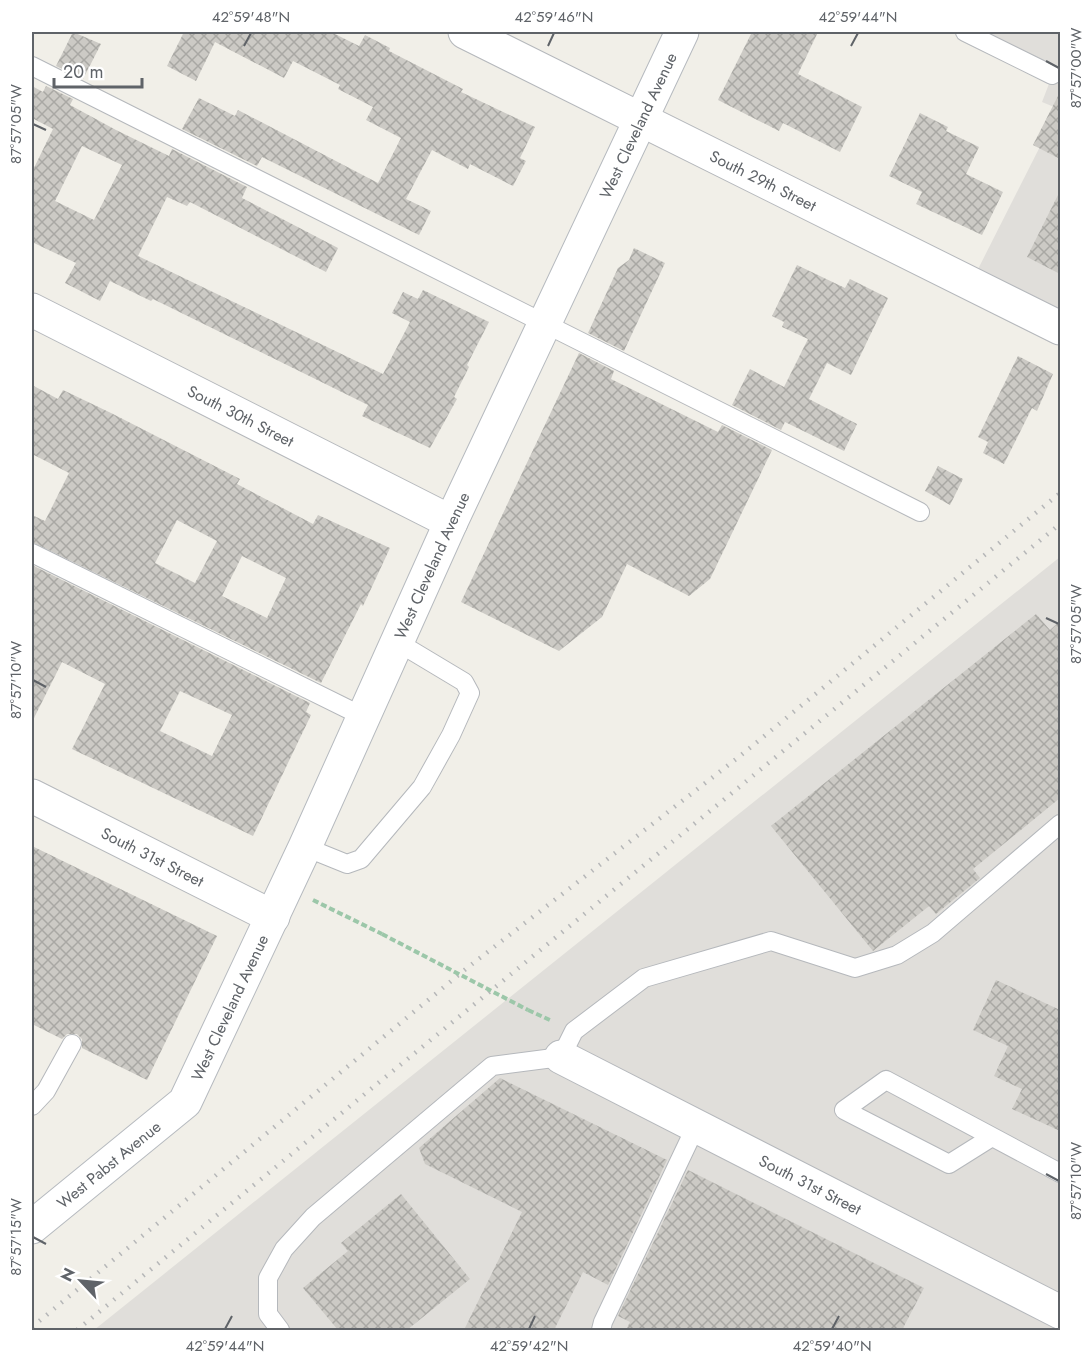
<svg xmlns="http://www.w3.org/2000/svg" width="1092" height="1362" font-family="Jost,sans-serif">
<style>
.industrial{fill:#e0deda}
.building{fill:url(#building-cross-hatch);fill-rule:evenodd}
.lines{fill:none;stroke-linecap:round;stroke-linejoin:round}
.lane-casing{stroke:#b5b8bc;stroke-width:20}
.street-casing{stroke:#b5b8bc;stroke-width:35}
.secondary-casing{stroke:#b6babf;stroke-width:35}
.path{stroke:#9cc7a9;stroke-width:4;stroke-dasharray:6 3;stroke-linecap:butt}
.lane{stroke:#fff;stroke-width:18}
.street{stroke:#fff;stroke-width:33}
.secondary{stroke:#fff;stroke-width:33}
.rail{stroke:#b6b7b8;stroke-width:4.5;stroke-dasharray:1.5 8;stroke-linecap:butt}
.path-bridge{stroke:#9cc7a9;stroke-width:4;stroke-dasharray:6 3;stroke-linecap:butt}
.ticks{fill:none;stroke:#5f6368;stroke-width:2}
.labels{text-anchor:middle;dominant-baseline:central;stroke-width:6;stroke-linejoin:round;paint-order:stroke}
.street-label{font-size:16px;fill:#5f6368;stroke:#fff}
.neatline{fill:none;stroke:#5f6368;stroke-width:2}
.ticks-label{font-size:15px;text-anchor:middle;fill:#5f6368}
</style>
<defs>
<pattern id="building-cross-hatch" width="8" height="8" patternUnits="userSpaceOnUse" patternTransform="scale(1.5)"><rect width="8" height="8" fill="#cccac5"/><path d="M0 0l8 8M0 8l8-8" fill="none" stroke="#a9a8a4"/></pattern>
</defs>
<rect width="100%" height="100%" fill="#f1efe8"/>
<g class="industrial">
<polygon points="965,32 1060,32 1060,328 971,283 1059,109 1042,102 1052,76"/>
<polygon points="1060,557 1060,1330 94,1330"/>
</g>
<g class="building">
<polygon points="73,32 101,44 83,79 56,66"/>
<polygon points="184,32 331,32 359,46 365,35 390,48 389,51 463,89 461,92 535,127 520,158 526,161 513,186 470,164 468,169 432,150 406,199 431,211 419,235 262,157 257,166 182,129 199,98 235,116 238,110 378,183 401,138 366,120 373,107 338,89 340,85 293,61 284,78 215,42 196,81 167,66"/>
<polygon points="752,32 818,32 798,74 862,107 840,152 783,123 779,131 718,100"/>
<path d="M32,86L43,92L46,86L73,99L70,105L116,130L169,156L172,149L247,187L242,198L338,248L326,272L190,202L187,206L167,197L138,256L383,374L410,322L392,313L403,292L418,299L423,290L489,322L467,365L469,367L454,397L457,399L430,448L362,416L368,405L153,299L151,301L110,281L100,301L65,283L76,263L34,243L32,247V172L53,129L32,118ZM82,146L122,165L94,220L55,201Z"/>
<polygon points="1060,92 1060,159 1033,145"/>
<polygon points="920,113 948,127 946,131 979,147 966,174 1003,192 982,235 916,204 922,192 889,176"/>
<polygon points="1060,191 1060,274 1027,257"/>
<polygon points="634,248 665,263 624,351 588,333 618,268 629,260"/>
<polygon points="797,265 845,288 850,279 888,298 851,375 827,363 809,399 857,424 844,451 785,422 781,430 732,405 750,369 784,387 808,339 782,327 784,322 772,316"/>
<polygon points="579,353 614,371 611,379 718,432 722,425 772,450 710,579 689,596 627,564 602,617 559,651 461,602"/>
<polygon points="1018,356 1053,374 1037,411 1032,408 1004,464 983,453 988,442 978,437"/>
<path d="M32,385L58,399L63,390L111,413L240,479L237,484L313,524L318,515L390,548L363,606L361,604L321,683L32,542V515L45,521L69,473L32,454ZM177,520L217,541L195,583L155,563ZM242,556L286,578L267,618L222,596Z"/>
<polygon points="938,466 963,479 950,505 925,491"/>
<path d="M32,565L310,703L306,712L311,715L253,836L72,749L105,684L62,662L32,722ZM180,691L232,715L212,756L160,731Z"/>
<polygon points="1036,614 1050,630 1060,621 1060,798 973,869 980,878 936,914 929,906 873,951 771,826"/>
<polygon points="32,846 217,936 147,1080 82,1048 82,1039 77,1034 67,1034 62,1039 32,1024"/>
<polygon points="996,980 1060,1010 1060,1131 1012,1109 1022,1089 994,1076 1008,1046 973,1030"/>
<polygon points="500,1078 667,1160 608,1285 583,1272 554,1330 464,1330 522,1212 425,1164 419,1148"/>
<polygon points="688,1170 924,1288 902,1330 626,1330 630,1322 618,1316"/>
<polygon points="401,1194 470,1279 407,1330 338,1330 303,1288 348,1251 341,1243"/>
</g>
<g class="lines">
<defs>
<g id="lane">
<polyline points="965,32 1052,75"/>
<polyline points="32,66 920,512"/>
<polyline points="32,553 364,717"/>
<polyline points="305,847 347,864 361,859 422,787 451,735 470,693 464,682 399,643"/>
<polyline points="32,1106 46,1091 72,1044"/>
<polyline points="992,1137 949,1164 844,1110 886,1080 1060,1173"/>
<polyline points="280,1330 268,1314 268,1278 284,1249 313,1217 492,1066 561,1057 574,1031 644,978 771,941 855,968 897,955 933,933 1060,824"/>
<polyline points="601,1330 603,1322 696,1126"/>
</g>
<g id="street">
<path id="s1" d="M465,32L1060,328"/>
<path id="s2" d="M32,310L451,522"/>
<path id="s3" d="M32,796L273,917"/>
<path id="s4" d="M561,1057L1060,1312"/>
</g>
<g id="secondary">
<path id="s5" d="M32,1227L185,1102L305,847L451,522L682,32"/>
</g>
</defs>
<use href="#lane" class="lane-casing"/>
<use href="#street" class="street-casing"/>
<use href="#secondary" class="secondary-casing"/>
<g class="path">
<polyline points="313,900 382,934"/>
<polyline points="528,1010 552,1021"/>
</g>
<use href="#lane" class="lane"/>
<use href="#street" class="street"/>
<use href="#secondary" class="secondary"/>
<g class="rail">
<polyline points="32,1327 467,968 740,756 1060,493"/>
<polyline points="77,1330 1060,524"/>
</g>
<polyline class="path-bridge" points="382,934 528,1010"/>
</g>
<path class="ticks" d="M244,46L251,33M548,46L554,33M851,46L858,33M1046,61L1059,68M33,124L46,130M1046,618L1059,624M33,680L46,687M1046,1174L1059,1181M33,1237L46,1244M225,1329L232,1316M529,1329L535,1316M832,1329L839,1316"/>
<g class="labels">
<g class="street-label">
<text stroke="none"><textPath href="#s5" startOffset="1274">West Cleveland Avenue</textPath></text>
<text stroke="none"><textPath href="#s1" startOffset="333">South 29th Street</textPath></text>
<text stroke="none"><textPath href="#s2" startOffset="234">South 30th Street</textPath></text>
<text stroke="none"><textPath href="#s5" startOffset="788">West Cleveland Avenue</textPath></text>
<text stroke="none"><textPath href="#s3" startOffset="135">South 31st Street</textPath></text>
<text stroke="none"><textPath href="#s5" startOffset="302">West Cleveland Avenue</textPath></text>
<text stroke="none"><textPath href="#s5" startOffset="99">West Pabst Avenue</textPath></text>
<text stroke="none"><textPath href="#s4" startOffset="280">South 31st Street</textPath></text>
</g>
</g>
<rect width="1092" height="1362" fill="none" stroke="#ffffff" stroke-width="66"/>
<g transform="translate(81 1281) rotate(296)" stroke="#ffffff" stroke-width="4.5" paint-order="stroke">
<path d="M0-4.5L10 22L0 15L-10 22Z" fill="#5f6368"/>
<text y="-9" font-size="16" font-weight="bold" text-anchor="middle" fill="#5f6368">N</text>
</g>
<path d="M54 78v9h88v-9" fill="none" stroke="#5f6368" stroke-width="3"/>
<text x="63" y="78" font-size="18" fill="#5f6368" stroke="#ffffff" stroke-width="4.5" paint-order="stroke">20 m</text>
<rect x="33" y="33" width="1026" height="1296" class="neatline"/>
<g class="ticks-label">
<text x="251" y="22">42°59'48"N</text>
<text x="554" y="22">42°59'46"N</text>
<text x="858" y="22">42°59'44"N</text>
<text transform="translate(1076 68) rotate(-90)" y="5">87°57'00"W</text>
<text transform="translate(16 124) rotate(-90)" y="5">87°57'05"W</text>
<text transform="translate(1076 624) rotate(-90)" y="5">87°57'05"W</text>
<text transform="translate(16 680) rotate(-90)" y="5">87°57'10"W</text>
<text transform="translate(1076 1181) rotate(-90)" y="5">87°57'10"W</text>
<text transform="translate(16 1237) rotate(-90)" y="5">87°57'15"W</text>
<text x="225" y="1351">42°59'44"N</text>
<text x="529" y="1351">42°59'42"N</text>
<text x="832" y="1351">42°59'40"N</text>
</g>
</svg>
